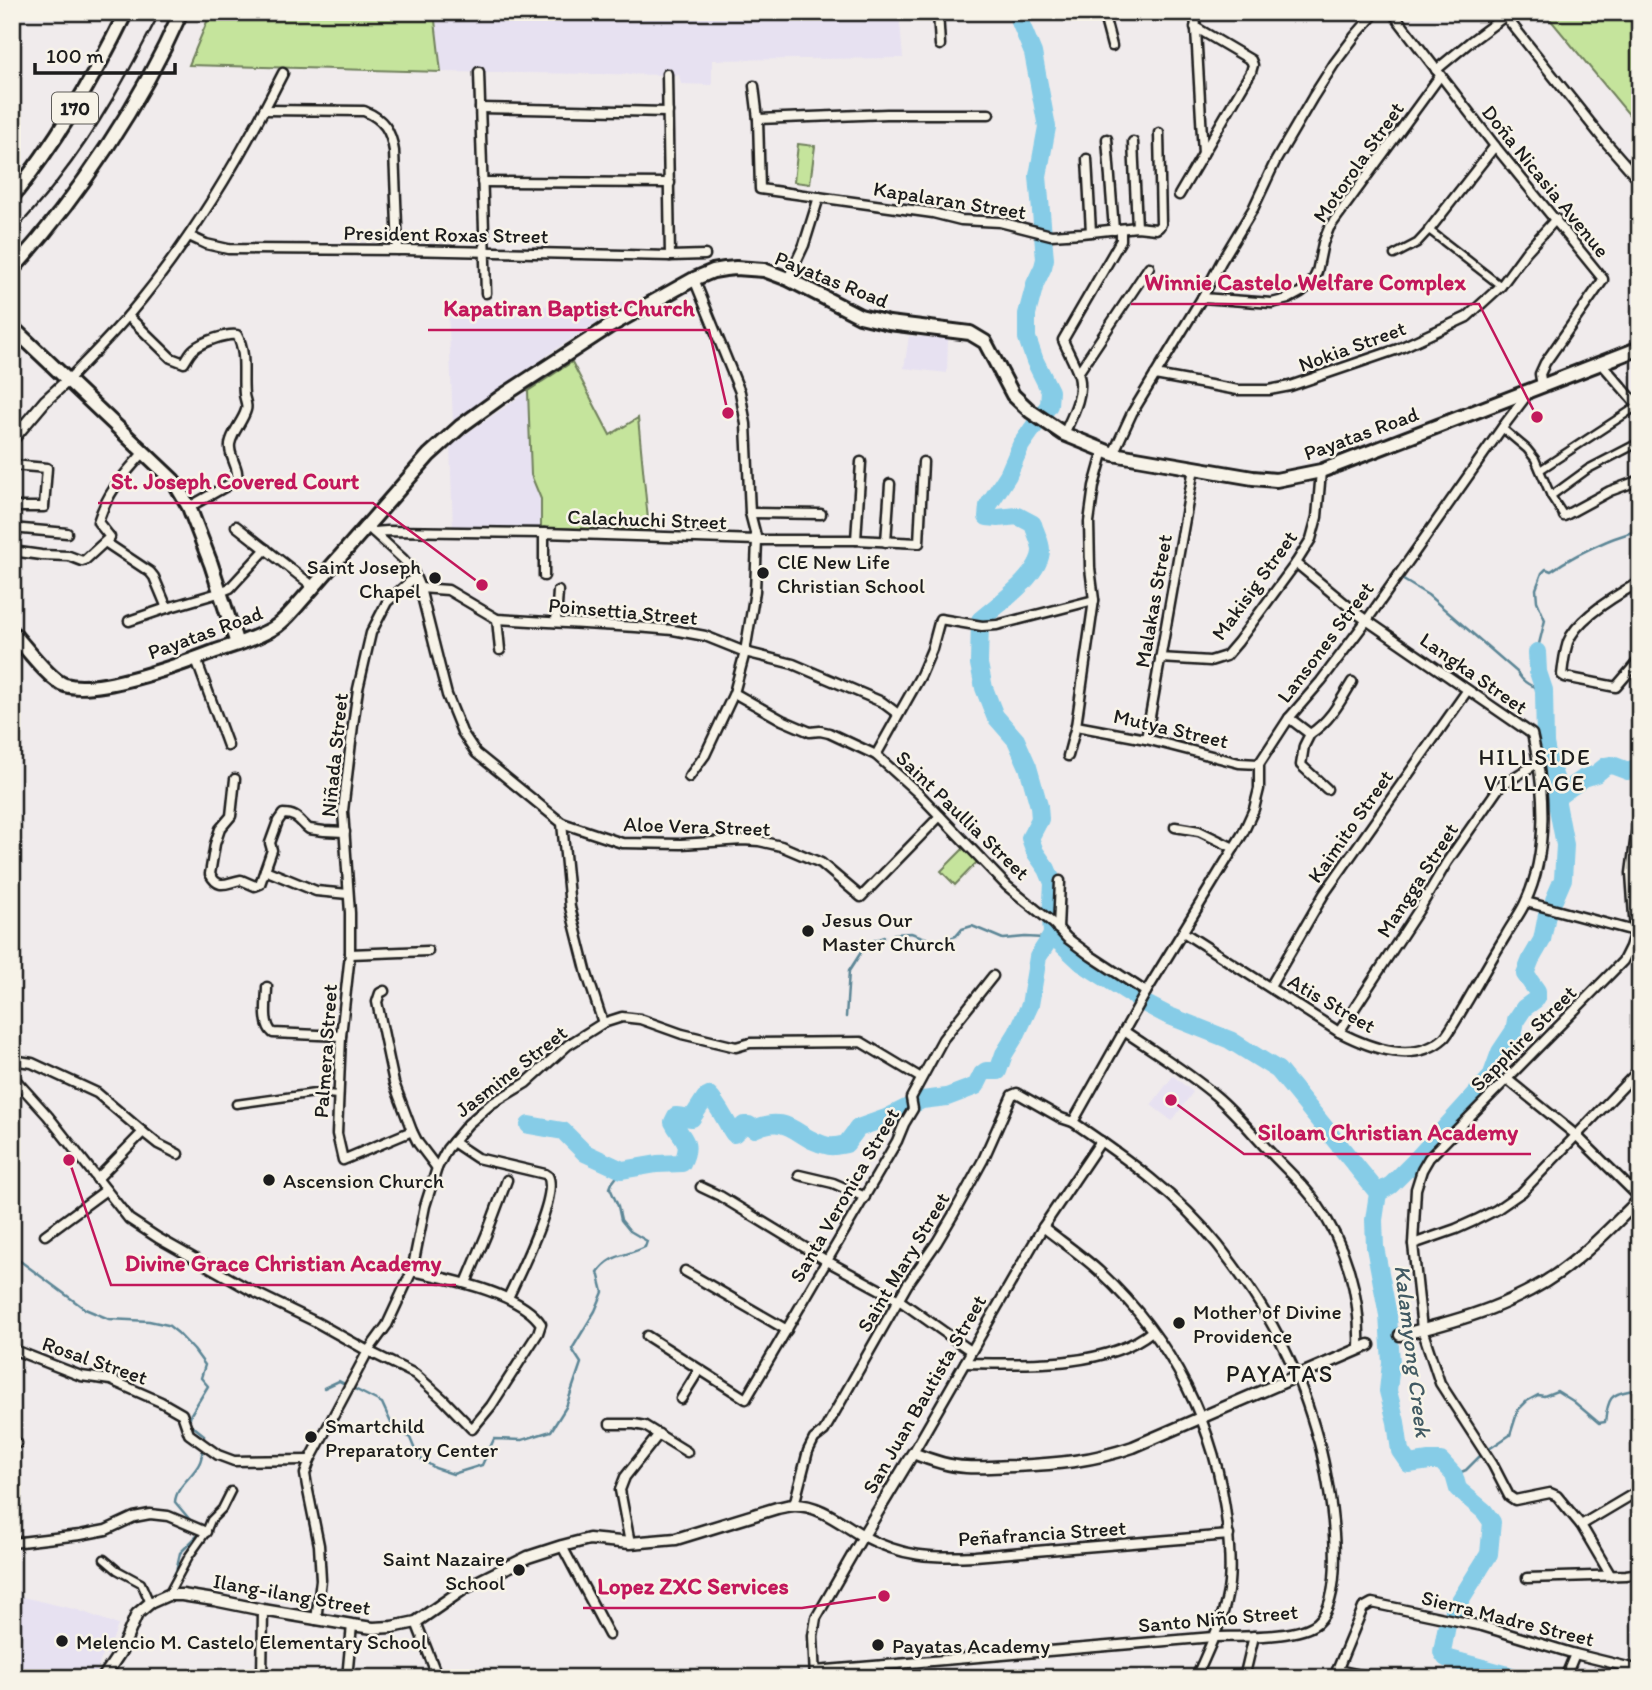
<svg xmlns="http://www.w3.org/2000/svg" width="1652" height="1690" font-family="Itim,sans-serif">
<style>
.built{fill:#e7e1f1}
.green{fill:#c5e49c;stroke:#70805c;stroke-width:2}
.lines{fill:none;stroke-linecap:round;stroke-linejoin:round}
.stream{stroke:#5c8696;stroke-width:2.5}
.river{stroke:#86cce7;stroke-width:18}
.pedestrian-casing{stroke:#1c1c1c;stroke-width:11}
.minor-casing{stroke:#1c1c1c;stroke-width:13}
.tertiary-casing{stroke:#1c1c1c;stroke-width:15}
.primary-casing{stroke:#1c1c1c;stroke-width:18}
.pedestrian{stroke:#f7f3e8;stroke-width:6}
.minor{stroke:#f7f3e8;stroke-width:8}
.tertiary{stroke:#f7f3e8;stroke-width:10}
.primary{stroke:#f7f3e8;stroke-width:12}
.rail{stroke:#1c1c1c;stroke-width:2.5}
.poi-dot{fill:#1c1c1c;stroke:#f7f3e8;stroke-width:2.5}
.labels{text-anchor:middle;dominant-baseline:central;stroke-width:5;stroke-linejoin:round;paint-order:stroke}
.shield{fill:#f7f3e8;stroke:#5e5c59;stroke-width:2}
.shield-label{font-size:19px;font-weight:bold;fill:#1c1c1c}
.street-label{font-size:21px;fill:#1c1c1c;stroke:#f7f3e8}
.poi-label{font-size:21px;fill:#1c1c1c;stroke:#f7f3e8;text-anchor:start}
.neighbourhood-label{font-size:23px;letter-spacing:2px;fill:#1c1c1c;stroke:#f7f3e8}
.water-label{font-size:23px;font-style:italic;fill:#415a63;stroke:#f7f3e8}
.quarter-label{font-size:24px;letter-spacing:2px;fill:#1c1c1c;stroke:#f7f3e8}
.leader{fill:none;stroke:#c2185b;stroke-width:2.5}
.callout-dot{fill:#c2185b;stroke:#f7f3e8;stroke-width:2.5}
.callout-label{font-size:23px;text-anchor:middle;font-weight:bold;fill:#c2185b;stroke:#f7f3e8;stroke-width:5;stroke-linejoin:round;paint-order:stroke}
</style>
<rect width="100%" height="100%" fill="#f0ebec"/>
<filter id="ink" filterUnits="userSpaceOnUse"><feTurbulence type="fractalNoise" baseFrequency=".0143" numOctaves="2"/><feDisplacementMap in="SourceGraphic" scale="14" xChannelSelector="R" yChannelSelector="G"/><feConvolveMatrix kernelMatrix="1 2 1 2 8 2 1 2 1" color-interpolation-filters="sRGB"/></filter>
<g filter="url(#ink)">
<g class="built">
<polygon points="434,12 899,12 903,58 712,60 712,85 681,84 679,75 441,72"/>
<polygon points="631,302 556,349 453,423 448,307 485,308"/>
<polygon points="909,336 948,339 947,373 904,368"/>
<polygon points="528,391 531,475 541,499 541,528 535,531 453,528 450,445"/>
<polygon points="1173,1076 1193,1092 1172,1121 1151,1105"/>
<polygon points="18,1596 78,1610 118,1625 107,1655 103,1654 94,1678 34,1678 12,1673 12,1627"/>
</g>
<g class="green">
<polygon points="211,12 434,12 441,72 189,65"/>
<polygon points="1544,12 1640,12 1640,128"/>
<polygon points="798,144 815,146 810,184 794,182"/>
<polygon points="572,362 610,435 638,418 649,530 541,528 541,499 531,475 528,391"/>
<polygon points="965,847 979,860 955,885 941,871"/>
</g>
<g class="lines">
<g class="stream">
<path d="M1400,578L1428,595L1517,672C1523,683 1532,687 1544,690"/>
<path d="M1537,652L1545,620L1537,601L1536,589L1542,573L1546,569L1551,571C1568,559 1588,549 1607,541C1618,536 1629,534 1640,529"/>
<polyline points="894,934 911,933 937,942 956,936 962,929 972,926 1003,939 1025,937 1044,938 1052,935"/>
<polyline points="846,1017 849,971 867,943 884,937"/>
<polyline points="12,1255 85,1309 109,1319 149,1321 168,1325 178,1333 194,1350 205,1365 201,1378 208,1386 191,1414 189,1423 204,1435 204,1441"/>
<path d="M324,1388L339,1381L382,1403L392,1425L410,1438L418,1457L435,1468L453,1474L482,1465L494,1439L522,1440L551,1431L566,1407L581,1363L572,1349L595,1311L603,1292L598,1272C612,1253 625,1257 645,1247L647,1241L630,1231L621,1220L618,1206L610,1188L612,1183L622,1170"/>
<path d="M1454,1475L1466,1470L1483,1453L1510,1435L1518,1410L1527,1401L1538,1395L1544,1396L1557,1391L1573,1401L1599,1423L1605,1422C1609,1390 1613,1396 1640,1388"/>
<path d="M203,1527L191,1521L175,1502C176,1487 192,1477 199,1464C202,1459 202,1453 203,1447"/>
<polyline points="169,1586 176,1571 180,1553 200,1533"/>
<polyline points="209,1604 261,1615"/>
</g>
<g class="river">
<path d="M1016,12L1033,53L1047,127L1038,176L1045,259L1043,267L1035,284L1027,314V338L1035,361L1050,391L1049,405L1021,445L1008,475L988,506L987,517L998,518L1018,516L1033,524C1035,532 1041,542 1041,550C1041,575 997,605 980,620L979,664L984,688L995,716L1016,740L1028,767L1039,806L1040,819L1030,838L1035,852L1047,869L1053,883L1051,917L1052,935L1082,963L1134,996"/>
<polyline points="1537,652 1538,672 1544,690 1545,743 1547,754 1557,784 1556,798 1565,845 1563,879 1554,900"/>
<polyline points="1556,798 1584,778 1596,774 1606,766 1612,765 1628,771 1640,766"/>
<polyline points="1146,1004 1167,1015 1230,1040 1278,1070 1378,1193 1374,1220 1375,1247 1388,1315 1391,1363 1388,1391 1396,1422 1400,1451 1409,1464 1429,1461 1441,1461 1454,1475 1458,1489 1484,1511 1492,1522 1489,1554 1454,1610"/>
<path d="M529,1125L563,1131L585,1153L622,1170L657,1164L682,1163C693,1141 682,1140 673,1122L676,1116L692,1118L705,1098L709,1096C718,1104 726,1123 734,1134L744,1125H749L754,1129C791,1112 796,1140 829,1146C835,1147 840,1145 846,1144L858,1128L886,1118L922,1100L947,1097L976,1086L982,1074L986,1071H998L1004,1054L1017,1033L1030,1005L1038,957L1052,935"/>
<polyline points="1378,1193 1391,1185 1415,1161 1491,1077 1500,1052 1514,1031 1516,1020 1524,1008 1535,1000 1537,997 1537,991 1525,974 1531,959 1542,940 1547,915"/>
<polyline points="1447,1625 1442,1652 1446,1658 1519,1678"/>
</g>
<defs>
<g id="pedestrian">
<polyline points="1394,255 1417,243 1429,230 1501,286"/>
<polyline points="1502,428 1527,449 1535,459 1551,496 1564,516"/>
<polyline points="1540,470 1639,405"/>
<polyline points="1551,496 1588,469 1640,442"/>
<polyline points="236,1104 315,1093 338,1095"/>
<polyline points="104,1559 117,1570 141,1583 150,1603"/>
<polyline points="168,1595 189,1556 206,1532 211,1520 222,1509 231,1491"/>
</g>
<g id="minor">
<polyline points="938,12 940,45"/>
<polyline points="1103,12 1112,46"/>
<polyline points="1195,12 1203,154"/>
<polyline points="1392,12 1495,146 1603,279 1603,280 1545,363 1540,374 1542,386"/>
<polyline points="1502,12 1604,140 1640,181"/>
<polyline points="1436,70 1470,42 1505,16"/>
<polyline points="479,72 486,293"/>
<polyline points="667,74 670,256"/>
<polyline points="754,86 758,119 760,189 933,213 961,220 1000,222 1051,235 1082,233 1137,227 1156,229 1159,227 1161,224 1159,133"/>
<polyline points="480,108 668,112"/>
<path d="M264,110L364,111C384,119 391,131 394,151L398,250"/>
<polyline points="758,119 887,114 989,114"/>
<polyline points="1107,139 1114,230"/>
<polyline points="1133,142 1137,227"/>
<polyline points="1087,159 1091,232"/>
<polyline points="482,182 670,183"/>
<polyline points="1179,195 1251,72 1253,65 1251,60 1195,27"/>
<polyline points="1429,230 1495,146"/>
<polyline points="189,236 206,244 228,249 404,250 670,256 705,255"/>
<polyline points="788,279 804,245 819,197"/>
<polyline points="1202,298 1272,303 1288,299 1301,292 1312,283 1317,272 1323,243 1329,228 1440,76"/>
<path d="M128,316L171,358L184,363C187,359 190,352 194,349C202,342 227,333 237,335C247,353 242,374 244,394C244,399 248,404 246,410C243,421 232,432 230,444C228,456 240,468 237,480L189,507"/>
<polyline points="1601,363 1640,408"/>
<polyline points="1078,373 1149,267"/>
<polyline points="1155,375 1238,390 1269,390 1290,386 1398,349 1467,317 1501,286 1526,252 1556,219"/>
<path d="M68,380C88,359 108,339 127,317C190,243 239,160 283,73"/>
<path d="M1064,434C1072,416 1084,395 1079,376C1075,364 1068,352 1063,340L1121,240V229"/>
<polyline points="1113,454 1132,413 1202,298 1221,262 1253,209 1275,162 1313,97 1334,64 1355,36 1376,12"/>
<polyline points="12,465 47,468 44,507 12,507"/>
<polyline points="750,513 821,514"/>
<polyline points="1564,516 1610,491 1640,480"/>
<polyline points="236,526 314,587"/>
<polyline points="367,526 403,559 412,569 420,588 447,695 462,732 476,753 562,823 622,843 681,844 743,840 759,841 781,846 821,863 861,897 940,816"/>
<polyline points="12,528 67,533"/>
<polyline points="374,532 387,531 544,533 757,540 856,540 919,543 923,462"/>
<polyline points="856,540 861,462"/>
<polyline points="105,542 150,572 154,577 167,608 129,621"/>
<polyline points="886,542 890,484"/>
<path d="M12,551L41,555L69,556L82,561L85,560L110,537L98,522C108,491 123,476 144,452"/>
<polyline points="544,576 544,533"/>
<path d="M1640,582C1618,594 1577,618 1568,642C1565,652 1563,665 1562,675L1565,677L1616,687L1640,659"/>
<polyline points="420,588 448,590 497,619 636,627 673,630 705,636 745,652 793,664 882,702 898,714"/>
<polyline points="167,608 215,594 230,588 266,549"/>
<polyline points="497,619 500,650"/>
<polyline points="556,622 558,591"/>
<polyline points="1160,658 1210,661 1226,656 1238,642 1296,563 1311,539 1317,517 1321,471"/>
<polyline points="196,659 228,746"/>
<polyline points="734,693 782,720 810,732 820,731 829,733 876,755 918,793 1007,886 1054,924 1067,938 1091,956 1146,992"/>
<path d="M1289,718L1310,734C1330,721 1340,702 1352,682"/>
<polyline points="1076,726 1146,739 1239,763 1259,764"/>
<polyline points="1310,734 1304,746 1301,765 1327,789"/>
<polyline points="1146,739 1194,468"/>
<polyline points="876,755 921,675 932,649 940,619 982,626 997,625 1094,600"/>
<polyline points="1068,756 1076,726 1094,600 1090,568 1089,522 1094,486 1104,450"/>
<polyline points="689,777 705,755 734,693 745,652 755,591 757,540 750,513 746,424 740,392 694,279"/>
<path d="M235,779L231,816L220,829L215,844L210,874C219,891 227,882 241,880L255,886L260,884L272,850L270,843L278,821L283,814C298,814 299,821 309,829L324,831L345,832"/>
<polyline points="562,823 570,907 587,974 603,1023"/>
<polyline points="1175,827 1199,831 1234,848"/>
<polyline points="265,870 316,891 348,894"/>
<polyline points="1526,902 1638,932"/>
<polyline points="1058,929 1060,881"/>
<path d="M1183,932L1339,1032C1370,1048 1414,1065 1444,1038C1450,1032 1460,1013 1465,1005C1479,981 1492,958 1506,935C1512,924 1520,914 1525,903C1549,853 1545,786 1532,734L1359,615L1296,563"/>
<polyline points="350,954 428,951"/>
<path d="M267,987C267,1001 262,1024 273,1033L341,1036"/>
<polyline points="1270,987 1324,894 1467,691"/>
<polyline points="384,991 380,993 377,1002 394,1083 412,1131 418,1143 437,1168"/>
<path d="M1124,1031C1155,1052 1188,1072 1216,1096C1235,1112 1251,1132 1268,1150C1284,1167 1302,1183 1315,1201C1346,1244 1361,1296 1359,1348"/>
<polyline points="1339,1032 1420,908 1447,862 1500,786 1539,762"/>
<polyline points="12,1060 32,1063 97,1093 143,1132 158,1144 178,1154"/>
<path d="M12,1076L48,1116L129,1219L158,1238L252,1291L316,1322L368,1351L415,1374L443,1399L472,1429L491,1406L538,1333L541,1324C520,1292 448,1279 412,1271"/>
<polyline points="1507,1079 1577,1136 1640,1198"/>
<polyline points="1073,1122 1146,992 1243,833 1254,809 1259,789 1259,764 1289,718 1321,681 1367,620 1502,428 1530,391"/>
<polyline points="412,1131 343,1160 337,1134 341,1036 350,954 350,913 343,811 353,725 358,689 371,633 387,602 415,577"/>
<path d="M453,1142L477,1158L545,1174L548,1176C559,1196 518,1276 508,1298"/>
<polyline points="799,1175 833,1183 865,1197"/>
<polyline points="97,1179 143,1132"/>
<polyline points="701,1187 720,1196 827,1261 899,1300 971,1351"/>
<path d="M1043,1227C1062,1242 1083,1256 1101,1273C1172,1339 1217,1428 1227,1524C1229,1543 1231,1563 1229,1583C1226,1616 1209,1647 1196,1678"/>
<polyline points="45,1235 106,1190"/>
<polyline points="1413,1244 1456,1229 1476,1220 1496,1210 1522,1192 1640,1069"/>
<polyline points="685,1271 787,1330"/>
<polyline points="466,1283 487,1233 507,1180"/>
<polyline points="647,1336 746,1399 897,1141 904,1124 913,1109 911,1098 943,1039 993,976"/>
<polyline points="12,1349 81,1376 111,1380 161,1402 182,1414 189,1434 218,1455 234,1461 310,1460"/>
<path d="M965,1363C1021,1364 1106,1369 1152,1331"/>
<polyline points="681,1399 699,1370"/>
<polyline points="610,1424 634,1424 645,1426 687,1452"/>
<polyline points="12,1441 17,1443"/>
<polyline points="913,1453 1043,1227 1101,1141"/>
<path d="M794,1505L808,1451L814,1439L824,1431L907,1285L937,1242L953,1215L983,1160L1012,1095L1017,1093L1061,1118L1073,1122C1126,1158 1178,1195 1218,1245C1243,1277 1267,1311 1284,1348C1299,1378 1310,1410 1319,1443C1329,1480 1350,1595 1317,1623C1298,1639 1238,1636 1213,1637L815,1671"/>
<polyline points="1581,1525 1640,1490"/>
<polyline points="12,1543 80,1535 106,1530 134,1517 150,1514 168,1516 206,1532"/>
<polyline points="630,1543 620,1490 625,1477 659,1434"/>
<polyline points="562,1546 609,1635"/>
<polyline points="1611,1576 1581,1525 1557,1496 1550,1493 1515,1500 1509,1496 1493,1465 1440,1383 1422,1329 1413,1244 1416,1189 1422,1170 1429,1158 1623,961 1630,947 1635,931 1631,873 1640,803"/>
<polyline points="1527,1578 1626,1575 1640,1573"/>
<polyline points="316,1620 321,1580 319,1545 307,1486 305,1474 310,1460 368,1351 387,1325 412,1271 425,1206 437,1168 447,1149 468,1124 491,1104 526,1083 568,1045 603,1023 622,1017 640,1019 682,1034 736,1047 750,1043 861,1042 921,1078"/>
<polyline points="416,1622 438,1678"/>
<polyline points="1337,1670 1376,1678"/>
<polyline points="262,1678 263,1610"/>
<polyline points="347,1678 352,1625"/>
<path d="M815,1678L813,1636L816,1618L863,1536C903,1557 931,1558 975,1556L1229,1535"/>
<polyline points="1244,1678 1254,1636"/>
<polyline points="1334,1678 1363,1608 1372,1603 1482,1626 1575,1654 1640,1670"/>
<polyline points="1565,1678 1575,1654"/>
<polyline points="1621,1678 1626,1667"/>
</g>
<g id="tertiary">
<polyline points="12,440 45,401 68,380"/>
<path d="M1400,1335C1462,1320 1523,1303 1573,1262C1597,1243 1618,1220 1640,1199"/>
<path d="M103,1678L121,1651L137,1614L150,1603L168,1595H182L214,1600L263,1610L352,1625L373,1628L392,1627L416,1622L465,1588L528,1557L562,1546L589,1539L630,1543L676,1539L777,1508C783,1507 789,1505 795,1505C820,1505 842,1524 863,1536L913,1453C930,1460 948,1466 966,1467C982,1468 999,1466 1015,1466C1057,1464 1093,1461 1133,1447L1369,1345"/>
</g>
<g id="primary">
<path d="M12,197C58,140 94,78 126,12"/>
<path d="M12,270C79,196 141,103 181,12"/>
<polyline points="12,327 173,480 189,507 211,564 237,644"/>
<path d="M12,632C24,645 50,681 65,685C99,695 182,664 216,651C235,645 254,639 272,629C281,624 288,616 295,608L429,455L461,426L501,397L610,326L694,279L713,271L725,269L736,268L764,270L788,279L860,316L889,323L970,333L985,342L1013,395L1030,411L1064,434L1113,454L1253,478L1276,480L1321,471L1640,348"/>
</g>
</defs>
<use href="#pedestrian" class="pedestrian-casing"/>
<use href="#minor" class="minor-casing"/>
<use href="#tertiary" class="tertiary-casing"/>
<use href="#primary" class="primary-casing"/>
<use href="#pedestrian" class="pedestrian"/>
<use href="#minor" class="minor"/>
<use href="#tertiary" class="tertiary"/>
<use href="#primary" class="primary"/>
<path class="rail" d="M12,234C28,216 44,199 58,180C99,128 130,70 160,12"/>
</g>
</g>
<g class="poi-dot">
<circle cx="763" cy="573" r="7"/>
<circle cx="435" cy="578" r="7"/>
<circle cx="808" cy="931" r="7"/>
<circle cx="269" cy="1180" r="7"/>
<circle cx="1179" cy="1323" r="7"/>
<circle cx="311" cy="1437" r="7"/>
<circle cx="519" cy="1570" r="7"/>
<circle cx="62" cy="1641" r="7"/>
<circle cx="878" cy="1645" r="7"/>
</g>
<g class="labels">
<rect class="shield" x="52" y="92.5" width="46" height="31" rx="5"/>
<g class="shield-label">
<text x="75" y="108">170</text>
</g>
<g class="street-label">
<text transform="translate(1358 162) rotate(-55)">Motorola Street</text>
<text transform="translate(1546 181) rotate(51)">Doña Nicasia Avenue</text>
<text transform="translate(950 200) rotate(9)">Kapalaran Street</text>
<text transform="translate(446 234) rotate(1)">President Roxas Street</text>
<text transform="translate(832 279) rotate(22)">Payatas Road</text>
<text transform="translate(1352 346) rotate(-20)">Nokia Street</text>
<text transform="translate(1361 433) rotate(-20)">Payatas Road</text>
<text transform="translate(647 519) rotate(2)">Calachuchi Street</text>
<text transform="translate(1254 585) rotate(-54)">Makisig Street</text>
<text transform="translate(1153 601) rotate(-80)">Malakas Street</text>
<text transform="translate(623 611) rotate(5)">Poinsettia Street</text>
<text transform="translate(205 632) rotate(-20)">Payatas Road</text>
<text transform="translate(1325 642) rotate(-53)">Lansones Street</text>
<text transform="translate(1474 673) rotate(35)">Langka Street</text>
<text transform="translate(1171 728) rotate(13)">Mutya Street</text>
<text transform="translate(334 755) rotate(-84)">Niñada Street</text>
<text transform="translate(963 815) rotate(44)">Saint Paullia Street</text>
<text transform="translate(697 826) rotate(2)">Aloe Vera Street</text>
<text transform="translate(1350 826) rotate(-55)">Kaimito Street</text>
<text transform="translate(1417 880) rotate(-57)">Mangga Street</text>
<text transform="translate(1332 1003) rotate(30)">Atis Street</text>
<text transform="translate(1523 1038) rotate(-45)">Sapphire Street</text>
<text transform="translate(325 1051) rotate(-86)">Palmera Street</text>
<text transform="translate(511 1071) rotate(-38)">Jasmine Street</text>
<text transform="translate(844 1195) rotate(-60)">Santa Veronica Street</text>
<text transform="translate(903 1262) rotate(-59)">Saint Mary Street</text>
<text transform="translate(95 1360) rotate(19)">Rosal Street</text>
<text transform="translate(924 1394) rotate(-60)">San Juan Bautista Street</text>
<text transform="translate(1042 1533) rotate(-4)">Peñafrancia Street</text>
<text transform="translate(292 1594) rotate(10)">Ilang-ilang Street</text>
<text transform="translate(1218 1618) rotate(-5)">Santo Niño Street</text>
<text transform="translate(1508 1618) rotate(14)">Sierra Madre Street</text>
</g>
<g class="poi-label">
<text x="777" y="561">ClE New Life<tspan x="777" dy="24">Christian School</tspan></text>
<text x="421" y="566" text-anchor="end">Saint Joseph<tspan x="421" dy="24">Chapel</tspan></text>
<text x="822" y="919">Jesus Our<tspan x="822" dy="24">Master Church</tspan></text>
<text x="283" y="1180">Ascension Church</text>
<text x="1193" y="1311">Mother of Divine<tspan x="1193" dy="24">Providence</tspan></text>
<text x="325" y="1425">Smartchild<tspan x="325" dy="24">Preparatory Center</tspan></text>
<text x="505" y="1558" text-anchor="end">Saint Nazaire<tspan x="505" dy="24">School</tspan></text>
<text x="76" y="1641">Melencio M. Castelo Elementary School</text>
<text x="892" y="1645">Payatas Academy</text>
</g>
<g class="neighbourhood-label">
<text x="1535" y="757">HILLSIDE<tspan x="1535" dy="26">VILLAGE</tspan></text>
</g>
<g class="water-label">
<text transform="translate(1413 1351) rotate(83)">Kalamyong Creek</text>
</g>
<g class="quarter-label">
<text x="1280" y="1373">PAYATAS</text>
</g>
</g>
<path class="leader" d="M1537 417L1479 304H1131M728 413L709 330H428M482 585L373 503H98M1171 1100L1244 1154H1531M69 1160L111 1285H456M884 1596L802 1608H583"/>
<g class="callout-dot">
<circle cx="1537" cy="417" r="7"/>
<circle cx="728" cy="413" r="7"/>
<circle cx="482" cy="585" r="7"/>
<circle cx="1171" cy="1100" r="7"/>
<circle cx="69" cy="1160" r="7"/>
<circle cx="884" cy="1596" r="7"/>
</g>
<g class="callout-label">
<text x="1305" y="290">Winnie Castelo Welfare Complex</text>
<text x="569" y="316">Kapatiran Baptist Church</text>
<text x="235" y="489">St. Joseph Covered Court</text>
<text x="1388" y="1140">Siloam Christian Academy</text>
<text x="283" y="1271">Divine Grace Christian Academy</text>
<text x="693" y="1594">Lopez ZXC Services</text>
</g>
<rect width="1652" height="1690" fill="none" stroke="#f7f3e8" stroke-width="42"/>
<rect x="21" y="21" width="1610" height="1648" fill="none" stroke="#1c1c1c" stroke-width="2.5" filter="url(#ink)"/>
<path d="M35 63v10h140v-10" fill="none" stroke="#1c1c1c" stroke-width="3.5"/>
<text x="46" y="63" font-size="21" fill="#1c1c1c" stroke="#f7f3e8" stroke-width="5" paint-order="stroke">100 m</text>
</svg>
